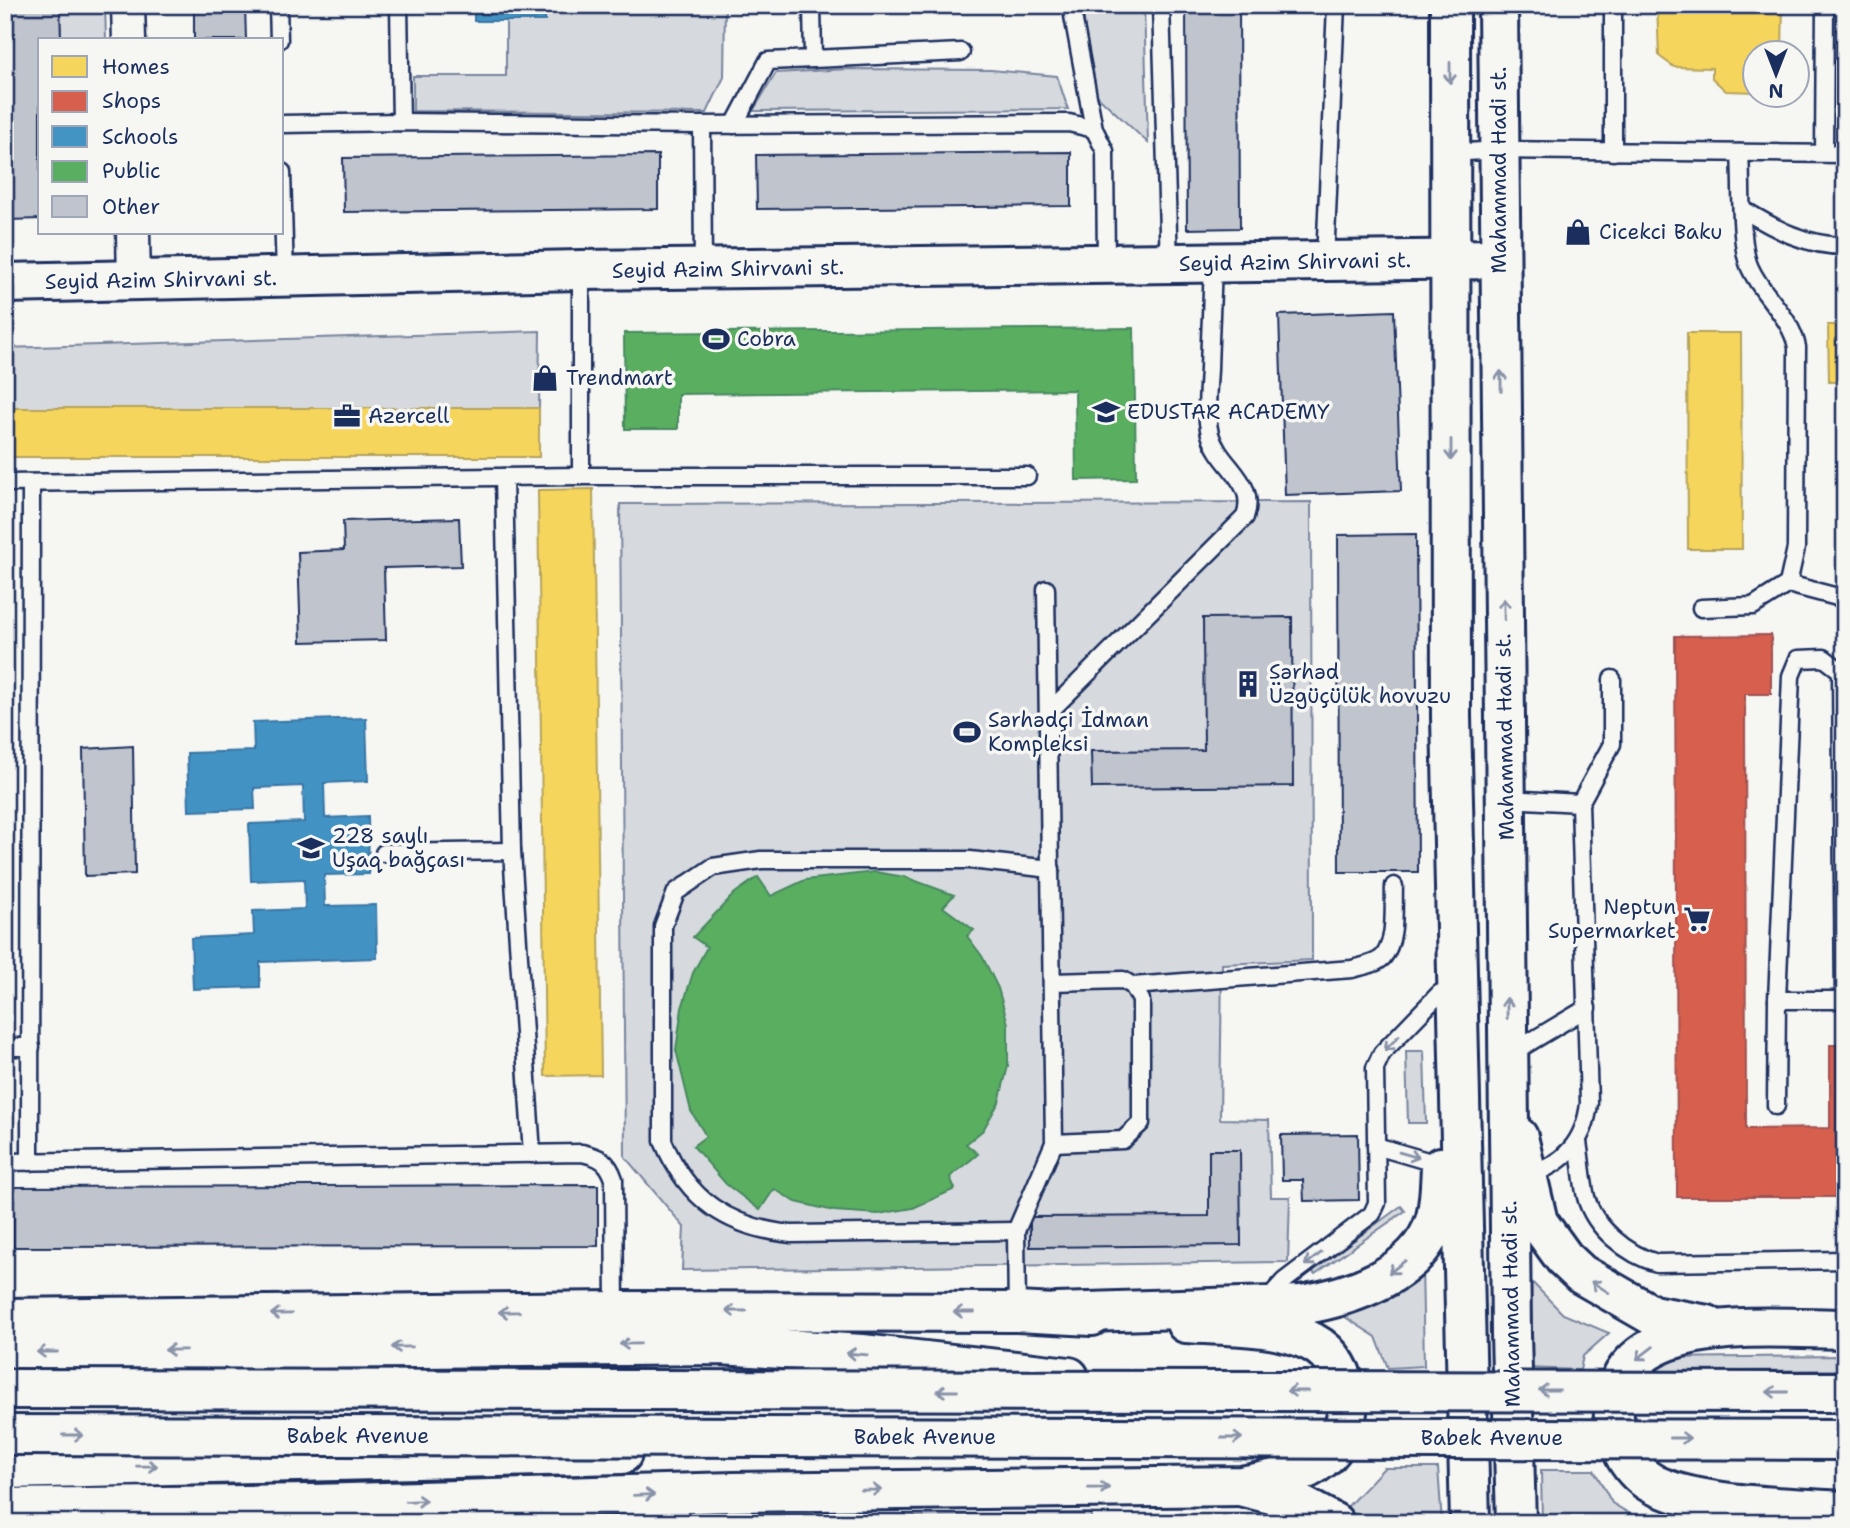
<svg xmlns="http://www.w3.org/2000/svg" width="1850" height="1528" font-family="'Shantell Sans',sans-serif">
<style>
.green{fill:#d6d9dd;stroke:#78849e;stroke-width:2}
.homes{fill:#f6d55c;stroke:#b4a35d;stroke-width:2}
.shops{fill:#d6604d;stroke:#9e5152;stroke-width:2}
.schools{fill:#4393c3;stroke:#3775a5;stroke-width:2}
.public{fill:#5aae61;stroke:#478860;stroke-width:2}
.building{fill:#c0c4cd;stroke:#1b2f5e;stroke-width:2}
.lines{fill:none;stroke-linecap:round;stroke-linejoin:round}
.lane-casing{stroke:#1b2f5e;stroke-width:21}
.street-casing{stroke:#1b2f5e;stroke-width:37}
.secondary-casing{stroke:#1b2f5e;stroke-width:44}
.primary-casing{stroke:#1b2f5e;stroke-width:44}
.lane{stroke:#f6f6f2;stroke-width:16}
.street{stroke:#f6f6f2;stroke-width:32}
.secondary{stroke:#f6f6f2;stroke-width:38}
.primary{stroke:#f6f6f2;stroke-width:38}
.primary-bridge-casing{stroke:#1b2f5e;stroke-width:44;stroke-linecap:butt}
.primary-bridge{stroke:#f6f6f2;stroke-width:38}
.oneway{stroke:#8892a8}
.labels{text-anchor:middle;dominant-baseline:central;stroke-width:7;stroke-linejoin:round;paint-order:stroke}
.street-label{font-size:21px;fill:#1b2f5e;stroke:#f6f6f2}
.poi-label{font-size:21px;fill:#1b2f5e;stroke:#f6f6f2;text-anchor:start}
</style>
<rect width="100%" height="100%" fill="#f6f6f2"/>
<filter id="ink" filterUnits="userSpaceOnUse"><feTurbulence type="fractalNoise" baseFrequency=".0143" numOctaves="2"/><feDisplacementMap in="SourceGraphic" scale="14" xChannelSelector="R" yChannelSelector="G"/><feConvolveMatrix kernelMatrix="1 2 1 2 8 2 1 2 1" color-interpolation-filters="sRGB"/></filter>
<g filter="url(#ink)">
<g class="green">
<polygon points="60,5 105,5 106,40 61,40"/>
<polygon points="545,5 725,5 724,77 707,113 413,111 413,76 506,76 506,21 544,21"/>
<polygon points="1083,5 1144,5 1148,143 1089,88"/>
<polygon points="848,69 991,70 1057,76 1068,109 753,111 776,73"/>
<polygon points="540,331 539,408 5,408 5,348"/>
<polygon points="1311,502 1312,960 1222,964 1220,1119 1269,1120 1271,1197 1290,1197 1288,1262 682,1270 684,1227 625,1157 620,504"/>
<polygon points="1406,1051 1424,1051 1426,1123 1408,1123"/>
<polygon points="1401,1206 1405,1211 1315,1274 1312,1271"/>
<polygon points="1422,1264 1424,1366 1388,1368 1376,1337 1345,1317 1397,1295"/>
<polygon points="1519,1269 1563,1314 1609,1333 1583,1356 1580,1370 1525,1368"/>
<polygon points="1845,1356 1845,1370 1651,1372 1662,1358"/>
<polygon points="1384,1468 1438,1468 1442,1523 1367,1523 1346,1508"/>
<polygon points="1541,1470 1594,1470 1612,1503 1645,1523 1542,1523"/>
<polygon points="1091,1513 1091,1523 404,1523"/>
</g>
<g class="homes">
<polygon points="1657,5 1783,5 1782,52 1756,52 1756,92 1726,91 1712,78 1712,68 1674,67 1659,56"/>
<polygon points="1828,325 1845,325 1845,382 1829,382"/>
<polygon points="1687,333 1741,333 1742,549 1688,549"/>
<rect x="5" y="408" width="534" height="49"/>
<polygon points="593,489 601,1075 545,1076 538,490"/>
<polygon points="5,583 7,985 5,985"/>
</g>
<polygon class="shops" points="1771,635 1771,694 1745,694 1746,1129 1830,1128 1830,1045 1845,1045 1845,1197 1677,1197 1675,636"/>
<g class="schools">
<rect x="474" y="5" width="71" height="16"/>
<polygon points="366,718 368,781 324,783 325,818 368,816 369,874 324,875 325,906 376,905 377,958 260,962 260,987 193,989 191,938 254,935 253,911 305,909 304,879 251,881 249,824 304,822 303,786 254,788 255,809 189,811 187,753 254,751 253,722"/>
</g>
<g class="public">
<polygon points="1134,328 1136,479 1076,480 1075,390 678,394 678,429 625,429 624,333"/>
<polygon points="875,872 905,877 954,895 943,907 974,930 967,936 982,956 998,988 1008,1024 1008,1066 999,1102 983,1130 966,1144 978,1154 950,1177 955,1189 913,1208 878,1214 834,1211 796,1202 774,1189 760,1210 726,1184 693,1146 706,1136 691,1111 676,1050 682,1008 693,973 707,947 693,937 735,893 758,877 771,896 805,880"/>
</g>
<g class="building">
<polygon points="5,5 60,5 61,40 40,40 40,219 9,220"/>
<polygon points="194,5 245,5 246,40 194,40"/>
<polygon points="1186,5 1239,5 1240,228 1187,229"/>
<polygon points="1071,152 1071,206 757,209 756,155"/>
<polygon points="658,155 658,209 344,212 343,158"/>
<polygon points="1394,311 1401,491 1285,495 1279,315"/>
<polygon points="459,518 461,566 384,568 386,640 301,642 298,552 344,550 343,521"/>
<polygon points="1416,534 1418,872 1339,872 1338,535"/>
<polygon points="1292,617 1293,786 1092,788 1091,751 1204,750 1203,618"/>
<polygon points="133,746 135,874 85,876 83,749"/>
<polygon points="5,1075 7,1075 8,1145 5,1145"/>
<polygon points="1358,1134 1359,1200 1304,1201 1303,1180 1282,1180 1281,1135"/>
<polygon points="1209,1150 1240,1150 1241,1245 1030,1247 1030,1217 1209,1216"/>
<polygon points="598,1185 598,1246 13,1247 13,1187"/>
</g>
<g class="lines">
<defs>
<g id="lane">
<polyline points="278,5 279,40"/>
<polyline points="399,5 401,122"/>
<polyline points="1071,5 1094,129"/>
<polyline points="1161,5 1169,264"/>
<polyline points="1613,5 1613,152"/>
<polyline points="813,59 961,52"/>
<polyline points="282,124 401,122 702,125 1069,123 1094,129 1105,151 1106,264"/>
<polyline points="702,125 703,269"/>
<polyline points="734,125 768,61 813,59 812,5"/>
<polyline points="1451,153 1499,150 1845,154"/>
<path d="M1740,153C1742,181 1739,245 1750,268C1763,297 1790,315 1797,347L1796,548L1788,584"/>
<polyline points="1824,153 1825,5"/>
<polyline points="282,172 285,278"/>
<path d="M1744,210C1775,229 1807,246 1845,246"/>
<polyline points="1325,261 1336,5"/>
<polyline points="581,270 581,476"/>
<polyline points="504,477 512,851 532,1154"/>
<polyline points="5,483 581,476 1027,476"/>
<polyline points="1701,608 1753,606 1788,584 1845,599"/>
<path d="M1048,713L1245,517C1258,481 1219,467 1210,434C1205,413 1208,390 1209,369C1210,334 1212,298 1213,262"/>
<polyline points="1506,799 1580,803"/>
<polyline points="384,853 512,851"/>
<polyline points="1053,982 1123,980 1133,986 1141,1000 1141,1123 1123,1140 1054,1143"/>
<path d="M1133,986L1352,969C1362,966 1375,965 1383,957C1397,940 1393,906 1394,886"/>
<polyline points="1777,1000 1845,1000"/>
<polyline points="5,1047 31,1047"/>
<polyline points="1510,1054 1587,1008"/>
<polyline points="1776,1106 1777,1000 1791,676 1798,659 1824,658 1841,671 1844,1000"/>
<path d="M1578,1142C1581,1160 1582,1180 1586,1197C1594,1228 1628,1255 1657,1263L1845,1260"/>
<polyline points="1376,1146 1441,1165"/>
<path d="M5,1162L582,1153C600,1157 608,1161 614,1179L615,1311"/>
<polyline points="30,1162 31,484"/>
<path d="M1526,1176C1563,1165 1585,1142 1589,1103L1580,803L1612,744V679"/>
<path d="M1016,1231L791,1234C728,1227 688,1201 663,1141V926L676,892L713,867L761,860H970L1051,869"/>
<polyline points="1269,1306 1275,1291 1284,1281 1372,1214 1377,1203 1375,1068 1382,1053 1440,993"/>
<polyline points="1017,1312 1016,1231 1054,1143 1046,589"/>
</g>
<g id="street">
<polyline points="128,5 129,40"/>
<polyline points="133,233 134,282"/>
</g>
<g id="secondary">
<polyline points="5,283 581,270 1500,259"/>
<polyline points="1518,1137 1538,1222 1564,1258 1581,1274 1652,1315 1707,1325"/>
<polyline points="5,1318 615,1311 1017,1312 1092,1316"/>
<path d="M1845,1329C1772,1329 1608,1308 1614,1420C1616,1446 1631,1473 1655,1485C1702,1507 1792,1507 1845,1511"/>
<polyline points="5,1352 720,1345 862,1354 1069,1377"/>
<polyline points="5,1469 622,1454"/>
<polyline points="1244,1487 1287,1498 1334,1523"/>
<path d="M5,1508L313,1504L733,1492L1242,1486C1269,1480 1300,1477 1322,1459C1360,1430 1354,1364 1312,1342C1275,1323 1227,1326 1186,1323"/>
</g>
<g id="primary">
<polyline points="1450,5 1451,717 1470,1523"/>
<polyline points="1498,5 1511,1334 1516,1523"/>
<path d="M1057,1313L1301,1305C1349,1297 1418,1275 1435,1221C1440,1204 1440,1185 1441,1167"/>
</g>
</defs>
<use href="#lane" class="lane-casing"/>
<use href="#street" class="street-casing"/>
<use href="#secondary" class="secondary-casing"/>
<use href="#primary" class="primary-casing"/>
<use href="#lane" class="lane"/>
<use href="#street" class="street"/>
<use href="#secondary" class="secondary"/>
<use href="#primary" class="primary"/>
<defs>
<g id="primary-bridge">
<polyline points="5,1389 1845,1392"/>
<polyline points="5,1435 1845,1440"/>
</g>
</defs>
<use href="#primary-bridge" class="primary-bridge-casing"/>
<use href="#primary-bridge" class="primary-bridge"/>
</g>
<defs><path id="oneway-shaft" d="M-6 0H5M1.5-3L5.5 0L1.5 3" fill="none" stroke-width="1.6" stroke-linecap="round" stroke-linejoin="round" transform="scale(1.75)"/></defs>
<g class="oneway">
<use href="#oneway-shaft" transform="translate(1450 73) rotate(90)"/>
<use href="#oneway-shaft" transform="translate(1501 381) rotate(-91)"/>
<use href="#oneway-shaft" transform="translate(1451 450) rotate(90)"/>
<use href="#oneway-shaft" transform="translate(1504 609) rotate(-91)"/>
<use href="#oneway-shaft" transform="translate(1507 1008) rotate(-91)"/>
<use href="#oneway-shaft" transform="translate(1392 1043) rotate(134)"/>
<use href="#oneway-shaft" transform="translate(1409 1155) rotate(16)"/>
<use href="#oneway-shaft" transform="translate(1313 1259) rotate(143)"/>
<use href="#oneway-shaft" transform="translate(1397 1267) rotate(142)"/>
<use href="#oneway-shaft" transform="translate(1600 1287) rotate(-148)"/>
<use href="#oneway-shaft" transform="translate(736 1311) rotate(-180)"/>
<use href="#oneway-shaft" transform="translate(509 1312) rotate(179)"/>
<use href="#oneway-shaft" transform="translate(964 1312) rotate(-180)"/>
<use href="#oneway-shaft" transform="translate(281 1314) rotate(179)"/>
<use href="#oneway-shaft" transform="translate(630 1344) rotate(179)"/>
<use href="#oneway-shaft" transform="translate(402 1347) rotate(179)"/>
<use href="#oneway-shaft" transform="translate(175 1350) rotate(179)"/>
<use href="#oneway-shaft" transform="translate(47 1352) rotate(180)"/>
<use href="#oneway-shaft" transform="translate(1645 1353) rotate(143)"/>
<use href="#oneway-shaft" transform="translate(857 1354) rotate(-175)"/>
<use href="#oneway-shaft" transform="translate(1549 1390) rotate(180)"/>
<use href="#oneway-shaft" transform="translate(947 1391) rotate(-180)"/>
<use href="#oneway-shaft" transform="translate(1297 1391) rotate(180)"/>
<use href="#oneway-shaft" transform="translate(1777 1392) rotate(-180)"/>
<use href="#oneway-shaft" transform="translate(73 1435)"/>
<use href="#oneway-shaft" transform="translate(1232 1438)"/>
<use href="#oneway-shaft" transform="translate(1680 1438)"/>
<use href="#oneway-shaft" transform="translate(147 1466) rotate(-1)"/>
<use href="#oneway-shaft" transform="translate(1099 1488) rotate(-1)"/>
<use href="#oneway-shaft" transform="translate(871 1490) rotate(-1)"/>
<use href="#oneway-shaft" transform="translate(644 1495) rotate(-2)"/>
<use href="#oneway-shaft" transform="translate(416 1501) rotate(-2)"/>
</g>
</g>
<defs>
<symbol id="shop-bare" viewBox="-9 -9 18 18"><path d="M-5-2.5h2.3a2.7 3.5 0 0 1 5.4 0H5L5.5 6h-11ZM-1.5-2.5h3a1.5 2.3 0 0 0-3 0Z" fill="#1b2f5e" stroke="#f6f6f2" stroke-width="2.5" paint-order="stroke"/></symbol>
<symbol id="stadium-bare" viewBox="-9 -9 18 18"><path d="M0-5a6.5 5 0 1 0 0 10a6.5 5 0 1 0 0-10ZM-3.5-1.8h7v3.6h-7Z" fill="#1b2f5e" stroke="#f6f6f2" stroke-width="2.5" paint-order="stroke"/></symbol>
<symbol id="university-bare" viewBox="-9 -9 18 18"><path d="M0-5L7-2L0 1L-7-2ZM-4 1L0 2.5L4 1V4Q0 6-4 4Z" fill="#1b2f5e" stroke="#f6f6f2" stroke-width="2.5" paint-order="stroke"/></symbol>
<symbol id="office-bare" viewBox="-9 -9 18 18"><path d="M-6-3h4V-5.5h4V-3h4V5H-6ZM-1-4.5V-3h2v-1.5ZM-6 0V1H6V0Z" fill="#1b2f5e" stroke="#f6f6f2" stroke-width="2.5" paint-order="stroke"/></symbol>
<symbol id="building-bare" viewBox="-9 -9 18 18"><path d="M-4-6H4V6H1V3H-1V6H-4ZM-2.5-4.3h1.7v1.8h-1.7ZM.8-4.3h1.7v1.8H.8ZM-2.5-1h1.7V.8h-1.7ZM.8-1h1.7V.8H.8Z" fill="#1b2f5e" stroke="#f6f6f2" stroke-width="2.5" paint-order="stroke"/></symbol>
<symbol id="school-bare" viewBox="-9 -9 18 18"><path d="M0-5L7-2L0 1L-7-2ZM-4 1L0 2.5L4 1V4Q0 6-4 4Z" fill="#1b2f5e" stroke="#f6f6f2" stroke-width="2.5" paint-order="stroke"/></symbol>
<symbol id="supermarket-bare" viewBox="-9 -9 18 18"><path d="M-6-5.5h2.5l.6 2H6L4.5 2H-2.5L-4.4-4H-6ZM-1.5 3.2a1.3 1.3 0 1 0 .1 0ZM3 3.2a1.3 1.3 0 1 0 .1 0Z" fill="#1b2f5e" stroke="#f6f6f2" stroke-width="2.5" paint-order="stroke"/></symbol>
</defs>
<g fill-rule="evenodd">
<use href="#shop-bare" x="1559" y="213" width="38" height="38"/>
<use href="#stadium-bare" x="697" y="320" width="38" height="38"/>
<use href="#shop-bare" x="526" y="359" width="38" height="38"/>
<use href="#university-bare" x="1087" y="393" width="38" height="38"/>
<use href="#office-bare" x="328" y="397" width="38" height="38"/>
<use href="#building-bare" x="1229" y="665" width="38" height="38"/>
<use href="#stadium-bare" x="948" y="713" width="38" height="38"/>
<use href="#school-bare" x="292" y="829" width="38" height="38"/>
<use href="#supermarket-bare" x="1678" y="900" width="38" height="38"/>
</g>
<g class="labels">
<g class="street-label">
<text transform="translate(1499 170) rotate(-90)">Mahammad Hadi st.</text>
<text transform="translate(1295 262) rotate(-1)">Seyid Azim Shirvani st.</text>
<text transform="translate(728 269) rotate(-1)">Seyid Azim Shirvani st.</text>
<text transform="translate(161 280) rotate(-1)">Seyid Azim Shirvani st.</text>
<text transform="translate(1505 737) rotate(-91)">Mahammad Hadi st.</text>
<text transform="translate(1511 1304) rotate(-91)">Mahammad Hadi st.</text>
<text x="358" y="1436">Babek Avenue</text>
<text x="925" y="1437">Babek Avenue</text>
<text x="1492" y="1438">Babek Avenue</text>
</g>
<g class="poi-label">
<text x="1599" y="232">Cicekci Baku</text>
<text x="737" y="339">Cobra</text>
<text x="566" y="378">Trendmart</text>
<text x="1127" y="412">EDUSTAR ACADEMY</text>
<text x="368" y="416">Azercell</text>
<text x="1269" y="672">Sərhəd<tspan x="1269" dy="24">Üzgüçülük hovuzu</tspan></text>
<text x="988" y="720">Sərhədçi İdman<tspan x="988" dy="24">Kompleksi</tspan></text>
<text x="332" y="836">228 saylı<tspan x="332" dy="24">Uşaq bağçası</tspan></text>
<text x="1676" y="907" text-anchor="end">Neptun<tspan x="1676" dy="24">Supermarket</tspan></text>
</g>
</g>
<rect width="1850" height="1528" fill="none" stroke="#f6f6f2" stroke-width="28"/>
<rect x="14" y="14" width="1822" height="1500" fill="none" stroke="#1b2f5e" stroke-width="2.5" filter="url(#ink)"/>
<rect x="38" y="38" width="245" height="196" fill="#f6f6f2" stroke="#9ea6b7" stroke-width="2"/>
<rect x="52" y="56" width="35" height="21" fill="#f6d55c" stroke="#9ea6b7" stroke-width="2"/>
<text x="102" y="74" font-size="21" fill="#1b2f5e">Homes</text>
<rect x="52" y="91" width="35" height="21" fill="#d6604d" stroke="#9ea6b7" stroke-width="2"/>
<text x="102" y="108" font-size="21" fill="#1b2f5e">Shops</text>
<rect x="52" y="126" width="35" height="21" fill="#4393c3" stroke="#9ea6b7" stroke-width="2"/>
<text x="102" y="144" font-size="21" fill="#1b2f5e">Schools</text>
<rect x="52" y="161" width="35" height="21" fill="#5aae61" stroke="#9ea6b7" stroke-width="2"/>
<text x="102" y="178" font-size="21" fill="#1b2f5e">Public</text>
<rect x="52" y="196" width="35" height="21" fill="#c0c4cd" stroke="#9ea6b7" stroke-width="2"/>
<text x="102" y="214" font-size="21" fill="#1b2f5e">Other</text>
<g transform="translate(1776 74) rotate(180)"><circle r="33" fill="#f6f6f2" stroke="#9ea6b7" stroke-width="2"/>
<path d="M0-5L12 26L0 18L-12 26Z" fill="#1b2f5e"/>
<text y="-10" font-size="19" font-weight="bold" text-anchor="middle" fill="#1b2f5e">N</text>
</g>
</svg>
